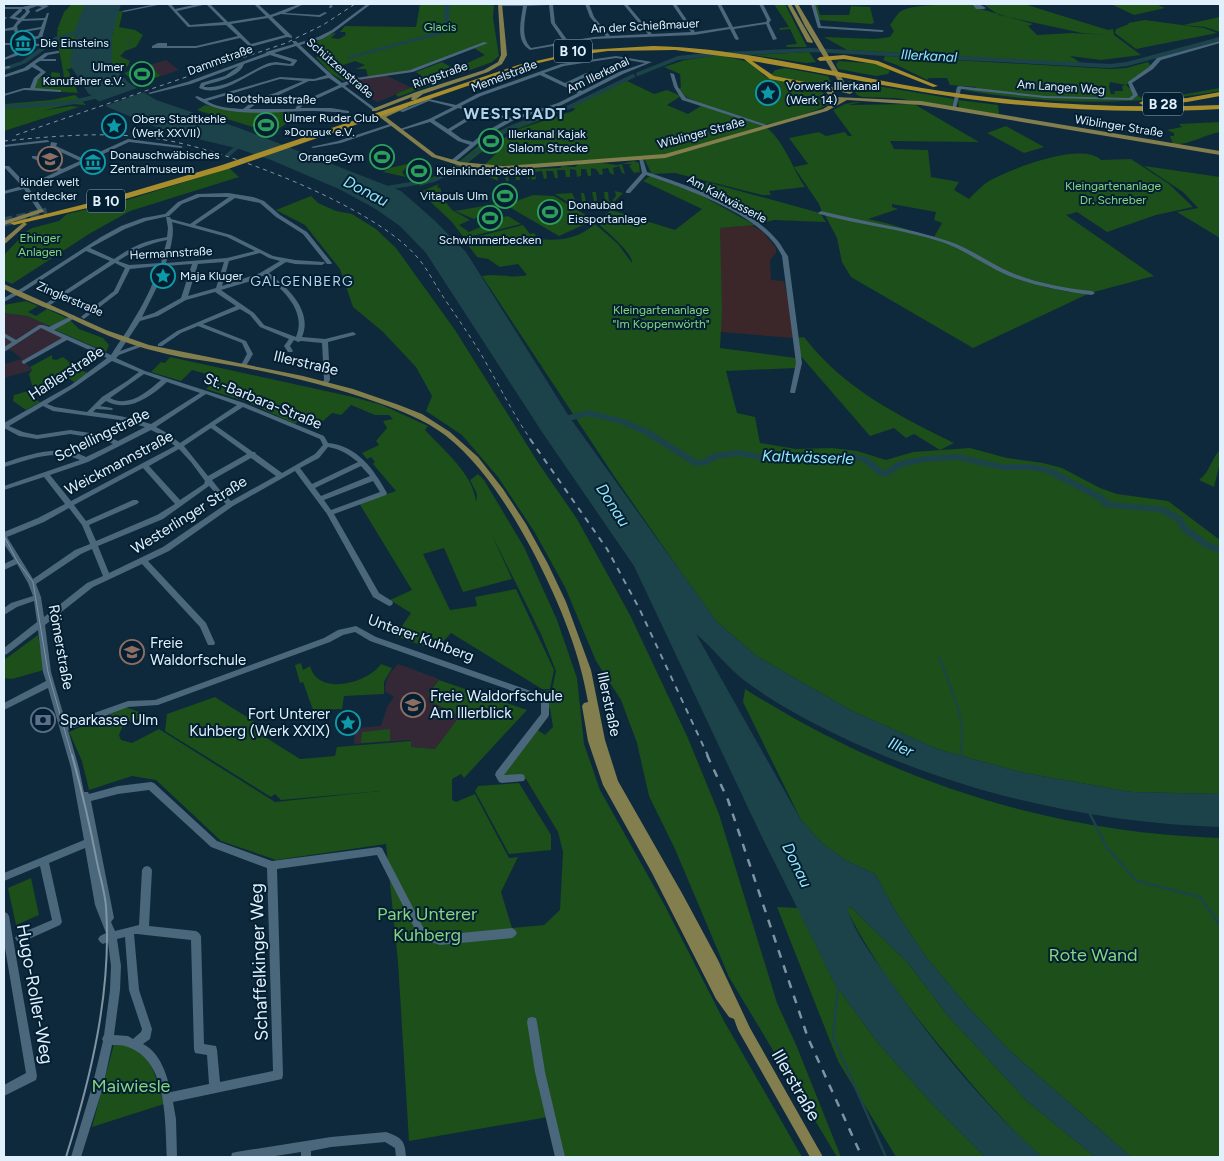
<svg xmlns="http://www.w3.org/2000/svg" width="1224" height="1161" font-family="Figtree,sans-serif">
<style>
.industrial{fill:#3b272a}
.education{fill:#352836}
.green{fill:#1c4f19;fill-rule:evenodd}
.water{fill:#1d434a}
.pier{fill:#0e293b}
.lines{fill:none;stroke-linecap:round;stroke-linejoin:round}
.stream-far2{stroke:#1d434a;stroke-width:1}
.stream-far1{stroke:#1d434a;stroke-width:2}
.stream{stroke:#1d434a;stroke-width:2.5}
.canal{stroke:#1d434a;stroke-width:4}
.river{fill:#1d434a;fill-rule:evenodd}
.highway-tunnel{stroke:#2e4758;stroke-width:9;stroke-dasharray:9 4.5;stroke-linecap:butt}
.minor{fill:#4b677c;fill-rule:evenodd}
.major{fill:#837e4d;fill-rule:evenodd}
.highway{fill:#a88d2d;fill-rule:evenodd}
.tram-far1{stroke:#7f94a3;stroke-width:1}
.tram{stroke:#7f94a3;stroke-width:2}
.rail-far2{stroke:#7f94a3;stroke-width:1;stroke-dasharray:4 4;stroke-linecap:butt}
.rail-far1{stroke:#7f94a3;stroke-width:2;stroke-dasharray:6 6;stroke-linecap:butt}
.rail{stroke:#7f94a3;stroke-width:2.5;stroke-dasharray:8 8;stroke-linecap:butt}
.labels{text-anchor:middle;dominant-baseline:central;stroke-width:4;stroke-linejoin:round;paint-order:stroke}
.far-street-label{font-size:12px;fill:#e0f0fc;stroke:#041f31}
.far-park-label{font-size:12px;fill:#85d57f;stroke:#041f31}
.far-poi-label{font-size:12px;fill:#e0f0fc;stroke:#041f31;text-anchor:start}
.shield{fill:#041f31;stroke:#9eb1bf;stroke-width:1}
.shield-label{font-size:14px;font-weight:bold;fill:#e0f0fc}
.far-water-label{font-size:14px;font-style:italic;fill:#93e7f8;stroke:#041f31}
.far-neighbourhood-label{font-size:14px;letter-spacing:1px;fill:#b2d1ea;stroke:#041f31}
.street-label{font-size:15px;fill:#e0f0fc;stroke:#041f31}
.poi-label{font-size:15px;fill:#e0f0fc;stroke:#041f31;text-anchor:start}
.far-district-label{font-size:16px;font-weight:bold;letter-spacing:1px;fill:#b2d1ea;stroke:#041f31}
.water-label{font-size:16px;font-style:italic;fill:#93e7f8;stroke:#041f31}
.near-park-label{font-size:18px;fill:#85d57f;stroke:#041f31}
.near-street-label{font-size:18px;fill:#e0f0fc;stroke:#041f31}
</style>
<rect width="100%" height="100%" fill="#0e293b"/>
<polygon class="industrial" points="751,225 763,232 776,248 776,253 770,260 771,280 784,281 794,329 793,338 721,332 720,228"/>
<g class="education">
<polygon points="166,60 179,70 161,76 149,65"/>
<polygon points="385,75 412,88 377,102 346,83 359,79"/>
<polygon points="4,313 26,316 52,327 48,330 64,338 25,362 32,370 4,378 4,364 22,359 11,350 4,351"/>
<polygon points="398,664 439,679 428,694 461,716 435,749 411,747 411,740 354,744 355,728 381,726 387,707 394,697 385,691 386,682 390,673"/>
</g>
<g class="green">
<path d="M72,4H85L75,34H76L71,58L72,68L65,70H68L78,93L34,90L38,78L52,74L51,72L60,73V83L64,82C64,65 57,50 57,31L60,30H57L64,12Z"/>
<path d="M420,4H494L493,18L499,56L492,62L398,97L396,94L415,86L411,85L415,83L411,81L423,77L416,72L442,62L458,71L468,68L463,65L485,55L474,48L411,70L368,77L366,69H356L365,65L355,61L332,69L358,77L344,81L330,73L316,57L322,56L321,53L325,51L319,52L307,43C316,40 328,34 336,33L331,38L339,39L346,35L345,32H340L345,26L416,27Z"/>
<polygon points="774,4 785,4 807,47 787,47 786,45 797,44 790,29 780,30 779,28 789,27"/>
<polygon points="814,4 817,4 820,15 849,15 851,6 870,7 874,23 871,24 819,20"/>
<path d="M983,4H1024L1108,30L1113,29L1114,35L1141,55L1101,60L1070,56L1081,63H1076L866,51L847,50L824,37L875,39L890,37L894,31L890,25C894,20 897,13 903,10C920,3 955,5 973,5L974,7L1033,24L1028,26L1037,35L1072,33L1107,35L1082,33L999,15Z"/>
<polygon points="1111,4 1156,4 1165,8 1134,15"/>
<path d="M118,11H123L119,27L135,30L143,35L136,47L125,51L120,56L130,61L128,66L116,71C104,56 114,28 118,11Z"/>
<polygon points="1220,17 1220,32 1205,27 1183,25"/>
<polygon points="1145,20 1204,28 1217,33 1136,49 1115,33 1116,29 1129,24 1128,23"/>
<polygon points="809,52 816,62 806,63 753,55"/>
<path d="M720,55L749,62L766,77L817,89L831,98L832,102C825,109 771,126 762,124C740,117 708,109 686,97L679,89L681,87L680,74L664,67L685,60Z"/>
<path d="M885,56L1111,69L1126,68L1148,62L1151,66L1126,85L1110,82L1109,87L1111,94H1115L1114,91H1123L1122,86L1126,85L1141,98L1175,96L1220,88V91C1137,106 1047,105 964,90H975L976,87L950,85L947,78H929L927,80L897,65L883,60Z"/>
<polygon points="839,61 878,64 890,71 888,74 876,76 838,69 836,64"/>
<polygon points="148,65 161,76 137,83 124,73"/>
<polygon points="785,68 828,76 831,82 816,84 774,77 772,74 775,70"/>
<path d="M625,80L654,94L667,90L681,96L667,105L688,114L701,106L763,125C784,139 791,166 805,187L769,191L771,195H762L675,173L652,174L643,157L515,166L484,165L498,152L489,149L516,130L573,111L575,109L570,107Z"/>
<polygon points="848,81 954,99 952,107 896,98 862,97 857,95"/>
<polygon points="75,95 86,105 71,104 42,111 71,106 79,107 4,131 4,104 51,100"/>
<polygon points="958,100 998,105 999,114 959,108"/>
<path d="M856,102H861L848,105L914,104L979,142L890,141L894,149L928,150L931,177L959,182L954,190L969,199C975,193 981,186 989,181C1010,169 1082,141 1101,160L1131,159L1169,184L1193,207L1156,215L1107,232L1077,212L1066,215L1154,276L1090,293L973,348L851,277L842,262L837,238L825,215C835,215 848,219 858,221C891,228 928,232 958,247C998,267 1040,294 1086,292C1059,288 1033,283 1008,273C985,263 965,248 942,240L822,212L819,204L794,167L808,164L789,138L819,132L826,136L845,132L848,136H852L833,110L845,104ZM892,204L936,212L934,220L942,223L934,237C911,231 892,224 868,219L898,209L892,207Z"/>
<polygon points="205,105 234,111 294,112 294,119 272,133 224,118 225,116 222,118 197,110"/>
<path d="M562,108L567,110L506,133L461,168L436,181L420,186L418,182C452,173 466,154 493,135C513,122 540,116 562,108Z"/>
<path d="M1220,122V132C1204,135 1187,146 1173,144L1170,136H1174V133L1167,130L1182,127L1179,124Z"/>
<polygon points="1006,126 1044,147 1024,153 987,133"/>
<polygon points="420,161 428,166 414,168 411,174 424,172 426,174 413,177 406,174 411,166 409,165 402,172 406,177 383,172 390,168"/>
<polygon points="634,161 639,163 640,172 634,173 629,166 632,164 622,164 625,174 622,173 619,166 613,168 614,175 610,173 608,168 602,169 603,174 600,175 596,169 591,168 591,176 588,176 586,169 581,169 581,176 577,177 576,170 570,169 570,177 566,177 565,170 557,170 558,178 555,178 553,171 546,171 547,178 544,179 542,171 535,172 536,179 532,180 530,172 529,180 525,173 519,173 520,180 516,180 515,173 508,173 509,181 506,181 504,172 497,173 498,181 476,171 560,168 562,166 575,167 579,164 601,163 617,165"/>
<polygon points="1144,166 1220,177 1220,238 1177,212 1198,208 1183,192"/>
<polygon points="229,168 239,177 130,211 89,234 12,284 4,280 4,255 22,236 19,236 32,228 59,221 67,214 127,200"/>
<path d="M650,176L695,192L755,225L720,228L722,311L720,348L796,358V368L726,371L737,413L755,417L760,443L796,449L832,448L857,451L886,460L913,452L970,448L1007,458L1043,463L1062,468L1100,488L1117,494L1168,501L1220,540V794L1131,792L1025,773L961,756L937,749L852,711L758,657L717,622L683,575L614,476L482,276C497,273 512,279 527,275L518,264L500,267L488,259L477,257L464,240L523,225L530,234L534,233L539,239C560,241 578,239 595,224L618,244L632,263C633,253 605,230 596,222L611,210L675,230L702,209L643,181Z"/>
<polygon points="707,182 820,213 826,222 774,220 759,224 698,191"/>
<polygon points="439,184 437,187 441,189 441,196 452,210 470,220 459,225 469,232 503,217 508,216 521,224 464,238 452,222 420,192"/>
<polygon points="615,191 623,193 614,202 571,204 555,194 572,193 576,202 582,202 581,193 584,193 586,202 594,201 592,192 596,192 597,201 605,201 604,192 608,192 609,201 612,201 616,196"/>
<polygon points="533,195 554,196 594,220 559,236 506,205"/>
<polygon points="311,196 318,203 336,211 352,214 376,229 396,248 455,330 539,464 577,519 630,615 687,736 719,814 777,1003 797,1047 841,1157 837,1157 729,977 675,849 649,796 637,743 621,700 596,661 565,587 534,531 498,477 462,435 426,411 432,396 416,367 382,331 353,307 340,269 305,225 276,210"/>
<polygon points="495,204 499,207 474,219 455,211"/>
<polygon points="26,301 38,306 28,312 36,316 47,309 67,318 52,327 27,316 4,313 4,305"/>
<polygon points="70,320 79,329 103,338 109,345 106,352 53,329"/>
<path d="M804,337C843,388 897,415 954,443L940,450L914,434L906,438L894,428L870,436L799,354L796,338Z"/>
<polygon points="52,355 52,359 56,360 63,357 78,369 88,373 74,382 67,377 33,389 29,374 32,370 30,367"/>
<path d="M170,357L353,397L382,405L428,426L425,430C443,450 473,473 476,502L477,494L470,480L478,474L484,480L524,547L557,620L577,678L584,744L600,790L665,906L724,1021L802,1157H562L554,1116L409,1141L398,962L386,844L276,860L221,841L156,780L132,776L89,790L82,761L69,732L126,707L155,718C138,719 125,717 119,735L121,740L132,743L159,729L275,802L380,791L281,800L275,794L271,797L165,731L167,714L215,697L269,731L265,737L300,759L335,756L337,747L411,741V747L435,749L460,716L432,702L428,694L439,680L527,710L464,778L461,774L452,779V800L456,802L475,794L509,858L518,857L501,892L512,928L544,925L560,910L563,852L558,832L526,779L501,778L547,718L538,730L545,735L553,727L550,708L546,709L541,691L552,690L556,671L541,634L491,533L512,579L463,592L444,548L423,554L450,610L477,606L475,597L516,589L554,670L550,689H542L451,633L435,650L395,636L411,613L390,600L412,590L359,503L396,491L373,464L375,462L371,457L367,459L362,453L379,445L376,441L387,428L383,421L393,419L389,415H375L351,405L341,415L332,413L323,421L305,415L295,424L247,402L206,389L218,377L192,370L181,381L151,372L161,362L165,363Z"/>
<polygon points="28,391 29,395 40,402 26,410 13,401 14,395"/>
<path d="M1219,451L1220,462L1214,487L1199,480C1210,472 1210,461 1219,451Z"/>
<polygon points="38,635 44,670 12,679 4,678 4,660"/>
<path d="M301,663L303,670L310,666C318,697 368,683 381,664L392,668L384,682V694L344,696L342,709L313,710L303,682L300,683L295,665Z"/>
<path d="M745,689C891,781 1047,832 1220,838V1157H1131L1009,1050L967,1006L926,957L896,912L875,874L845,860L822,843L801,820L743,702Z"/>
<polygon points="390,729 390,741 361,743 362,732"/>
<polygon points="519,783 551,835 551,850 509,854 475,791 478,786"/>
<polygon points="31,878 39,915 16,925 8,888"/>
<polygon points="777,907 798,908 835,984 878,1043 935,1107 985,1157 896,1157 838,1061"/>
<path d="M851,907L908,963L949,1017L1027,1101L1095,1157H1042C1011,1130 985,1100 959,1069C916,1018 875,967 846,908Z"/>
<path d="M114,1044C150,1043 156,1077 164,1104L92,1127Z"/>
</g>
<path class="water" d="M85,4H121L112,36V66L129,83L156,100L239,128L401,191L434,220L466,252L570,418L717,622L758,657L852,711L937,749L961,756L1025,773L1131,792L1220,794V827C1099,823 979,797 868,749C825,730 783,709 745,681C727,667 713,648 696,634L801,820L822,843L845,860L875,874L896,912L926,957L967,1006L1009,1050L1131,1157H1095L1027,1101L949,1017L908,963L851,907L847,908C855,934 873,957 889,979C931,1041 986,1107 1042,1157H985L935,1107L878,1043L835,984L760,833L634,566L542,432L426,253L400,226L374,208L339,189L271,160L236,148L168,132L105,106L88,93L72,68L70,60L76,34L74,32Z"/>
<polygon class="pier" points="140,87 147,91 102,107 95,103"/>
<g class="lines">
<polyline class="stream-far2" points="131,39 127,43 133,45"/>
<path class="stream-far1" d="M939,657C951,689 968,721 960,756"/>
<g class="stream">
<polyline points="960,758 961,755"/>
<polyline points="1090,814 1107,848 1137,881 1200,897 1220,925"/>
<polyline points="838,986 833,1037 886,1157"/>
</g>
<g class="canal">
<polyline points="726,54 811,50 1110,66 1127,64 1220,39"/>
<polyline points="638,74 678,58 717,54"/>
<polyline points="4,107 69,103 98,96"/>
<polyline points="228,155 236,148"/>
<polyline points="387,188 434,180 451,172 498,135 512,127 565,109 633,76"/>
</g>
<g class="river">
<polygon points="444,4 450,4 449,32 349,59 346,57 444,30"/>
<polygon points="87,28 89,29 89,31 59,39 26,63 4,71 4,67 22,61 55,37"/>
<polygon points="588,410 624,419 648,429 697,460 701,460 715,453 737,450 775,456 801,454 816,456 851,453 869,458 884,471 899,461 925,456 957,454 1002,464 1031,464 1051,468 1104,496 1110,502 1164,507 1182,517 1187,526 1208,542 1220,547 1220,554 1202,546 1181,530 1176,521 1159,512 1104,507 1098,500 1046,473 1031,470 1002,470 957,460 925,462 902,467 886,477 878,475 863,462 851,459 816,462 801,460 775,462 737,456 717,459 706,465 695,466 642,433 618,423 588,416 557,424 553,421 554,419"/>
</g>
<polyline class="highway-tunnel" points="4,222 47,212"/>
<g class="minor">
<path d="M36,4H43L49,6L37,12L35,11L36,10L42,7L37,6L29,9L30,12L24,19L45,18L47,13H49L42,38L18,42L21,44L19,45H4V43H14L16,37L14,30L4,31V29L13,27L18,20L9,18L19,9H4V7H22ZM22,9H25L26,12L20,18L15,17L22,11ZM44,20L41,27L18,31L17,26L22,21ZM41,29L38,36L19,39V33Z"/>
<polygon points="156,4 163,4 124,12 122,11"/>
<path d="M167,4H171L175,9L198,4H204L203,5L177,11L190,25L224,22L206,4H210L228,22L266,16L254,4H258L270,15C280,12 295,4 304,4L285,13L319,15L325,12L327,13L320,17L281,14L272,17L292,36V38L287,37L250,47L240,38L196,48H152V46L158,43H167V46H196L238,36L226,25L188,27ZM268,18L285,35L251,44L231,24Z"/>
<path d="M367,4H371L334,32L322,39L300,45L332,75L342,83L356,78L410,70L484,42L488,43L413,72L357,80L345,86L376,109V111H374L342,87L303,105L300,108H331L349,111V113H347C335,112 324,111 312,111C276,111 223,120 195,97L197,96L204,99L280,77L314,79L327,75L296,46L274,53L297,60V61L293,66C286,66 279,64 273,65C250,70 223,99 199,88L201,83L225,76L239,66L191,84L150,94L148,93L187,82L266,53V52L294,44L292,41H296L298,43L318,37L332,30ZM270,55L292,62L290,64L276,62L269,63C249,71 227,89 204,87L205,85C216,82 240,77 244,64ZM329,78L339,85L299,103L295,109H249L260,101L279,95L309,81H314ZM280,79L303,81L275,93L256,99L243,109C231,108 217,108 207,101Z"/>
<path d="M500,4H561L559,5H553L555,23L568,41L594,37L606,36L590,17L585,4H589L594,17L610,36L648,34L623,4H627L652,34L691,32L672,4H676L695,32L729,27L717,4H721L733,27L766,22L767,20L759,4H763L771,20L769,23L777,39L773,40L766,24L734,29L739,39L737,40L735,39L730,29L694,35L594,39L530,50C515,41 521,21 523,6H499V4ZM549,5L551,23L564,42L531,48C520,37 525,19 527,6Z"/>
<polygon points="811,4 815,4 821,26 882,30 884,31 882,32 818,28"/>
<polygon points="972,4 979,4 986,8 984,9 976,9"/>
<polygon points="330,5 331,5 333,6 331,8 329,8"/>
<polygon points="4,17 6,17 7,18 4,20"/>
<polygon points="1220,41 1220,43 1161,60 1153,69 1132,83 1138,95 1132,100 1045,98 961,89 956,108 954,109 952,108 957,87 959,86 1045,96 1129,98 1133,95 1128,83 1128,82 1149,67 1157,58"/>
<polygon points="27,43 40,44 42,45 40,46 29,46 19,55 4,60 4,58 15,53"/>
<polygon points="57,51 59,51 59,53 48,55 43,59 56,59 56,61 40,61 35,64 46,72 38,79 35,88 59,90 61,90 61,92 24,90 4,96 4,94 24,88 30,88 34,78 41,72 32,67 28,70 6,77 4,77 4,75 24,68 45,53"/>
<path d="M616,56L652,62L623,74L562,105L514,120L489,134L454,163L449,162L470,145L458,141L430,122L399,131L397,130L429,119L453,107L429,101L403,112L399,111L429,99L456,105L477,94L561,64ZM616,58L645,63L619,72L582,91L568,85L590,75V73H586L565,83L544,73L564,66ZM540,75L578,93L558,103L512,118L461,106L481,96ZM458,108L476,112L448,129L434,120ZM481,113L508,119L485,132L473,142L462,139L451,131Z"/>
<polygon points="8,66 10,66 10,68 4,69 4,67"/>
<polygon points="670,73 674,74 678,87 686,98 770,126 766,127 682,100 674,87"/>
<polygon points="390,124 394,125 341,143 313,148 311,147 338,141"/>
<polygon points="128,139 181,146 183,147 181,148 129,142 39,184 28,187 44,211 43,212 39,212 24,189 4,194 4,191 22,186 5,168 5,166 9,166 27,185 35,182 58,171 32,158 32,156 36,156 62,169 80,161 50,147 51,142 57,143 57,144 56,146 84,159"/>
<polygon points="47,140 49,141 49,142 4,147 4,145"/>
<path d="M639,158L643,159L647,172C689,186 748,206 777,240C781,244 784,251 788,256L802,363L795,393H791L790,392L796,363L782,256C780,252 777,247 774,243C749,211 684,188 646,175L630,193H626V191L642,173Z"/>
<path d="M228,193L253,197L264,201L280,215L307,232L332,263L331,264H327L303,234L276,217L260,203L235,198L195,225L231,235L273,256L295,260L324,262L325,263L322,265L295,264L286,262L269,273C288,288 313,311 302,337L325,339L353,332L356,334L355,335L328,342L330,380C328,383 327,385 324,386L321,384L324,380L322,343L301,341L298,342L294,340L290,346L293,351L292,352H288L284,346L289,339L260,327L250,315L240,309L203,324L246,341L253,354L246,366H242L241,365L247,354L242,343L198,326L181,333L162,346H158V344L177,331L236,306L215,292L186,300L158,316L140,321L120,351L143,343L146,345L119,355L116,358L145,371L244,403L324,436L328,443C358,446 374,470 387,493L386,495L334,514L379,593L392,601L393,603L392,605L389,606L373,597L327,514L295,471L233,506L169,551L148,561L206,623L215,643L214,645H208L200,627L142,564L93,587L45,625L51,672L66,723L128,701L155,700L324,638L338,630L356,626L376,637L548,697L549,699V715L548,717L504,775L521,774L524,775L525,778L524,781L502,783L499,782L495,775L496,772L541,714V701L370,641L355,632L343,635L330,642L158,705L128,707L68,730L79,768L84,792H88L89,794L118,786L151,782L154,783L217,841L272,861L379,847L382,848L423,927L431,933L440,935L512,928L515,930L517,933L515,936L512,938L440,945L425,940L417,933L377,855L277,869L283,1075L282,1079L173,1102L176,1119L177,1157H167C165,1123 168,1061 128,1047C123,1045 117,1045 112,1045L103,1087L81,1157H71L92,1087L103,1041L102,1039L104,1035L110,990L111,966L108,942L103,944L100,942L98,939L100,936L106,933L95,905L85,848L49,863L62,922L60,925L20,943L17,941L15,938L17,935L52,920L40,866L4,881V873L84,840L71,768L48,688L4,710V703L46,681L43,672L38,630L7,654L4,655V648L37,622L34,601L17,607L4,615V608L11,603L33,596L28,583L17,564L4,570V564L14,559L4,544V532L38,518L65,504L44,477L4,490V486L80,460C56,448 27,460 4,467V463C30,454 59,444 86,457L113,444L103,439L70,434L37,439L19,436L4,428V423L71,385L107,358L67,340L24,364L22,363V361L62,338L41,328L4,352V347L12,342L4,337V333L16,340L39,325H43L49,327L73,315L75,316V318L54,330L111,355C118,343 127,332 134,319C144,303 153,285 159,266L130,269L118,293L84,319L81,317L82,316L114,291L125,268L115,263L47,307H43L42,306L110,261L86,251L26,290L6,301L4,302V298L22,288L101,237L121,226L143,218L165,214L178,202L197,194ZM200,197H229L190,224L171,219L170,217H166L168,228L167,237C144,241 133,246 114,259L90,248L125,229L146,221L169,216L182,204ZM172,222L227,237L255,251L227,258L166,263C170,250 175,235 172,222ZM167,240L161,263L129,265L118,261C135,250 147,244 167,240ZM260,253L269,258L280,261L260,273L222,286L229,261ZM224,262L216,288L188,296L198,264ZM192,264L181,298L154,313L142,317L158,285L165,266ZM265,275C283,290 307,311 296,337L264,325L254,313L221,290L251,281ZM112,361L139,372L127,381L102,397L87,412L55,407L47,404L75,387ZM144,374L161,380C147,392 129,408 110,398ZM167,382L200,393L151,424C132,418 113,414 93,412L96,409L112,410L113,409L112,408L100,406L106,401C129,413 150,397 167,382ZM206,394L237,405L180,443L167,433L156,427ZM43,406L53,411L120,420L145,427L118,441L104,435L70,430L37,435L23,432L9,426ZM243,407L320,439L323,445L315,454L282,473L256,454L255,452H253L215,425ZM211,428L247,454L208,476L184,446ZM151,430L163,436L175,446L71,501L50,475L88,462ZM328,447C340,449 348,454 358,462L312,484L300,468L319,458ZM179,449L191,462L205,481L204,484L180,500L149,466ZM251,458L276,476L231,501L219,489L212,480ZM361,466L370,476L321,496L315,488ZM143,468L175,504L157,515L96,541L89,525L137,504L139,502L137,500H133L86,521L74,505ZM373,481L380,492L331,510L324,500ZM209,486L226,504L163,547L109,573L98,546L163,519ZM69,508L82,525L90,544L75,550L33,579L7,537L44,522ZM92,549L103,576L87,583L44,617L41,597L36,584L81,554ZM149,790L211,847L267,868L273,1071L220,1082L217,1050L216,1046L204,1044L201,936L199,933L196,931L149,926L152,870L150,867L147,866L144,867L142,870L139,925L115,931L111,922L114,918L91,801L118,794ZM134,934H137L191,940L194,1049L195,1053L207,1055L209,1084L171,1092C167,1075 160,1052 143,1044L150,1039L152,1029L139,990ZM125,937L129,990L142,1029L141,1032L133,1039L128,1036L114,1035L120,990L121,966L117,939Z"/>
<path d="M821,211C863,222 907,227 948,241C970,248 989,263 1010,272C1036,283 1064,288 1092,291L1095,293L1092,295C1063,291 1034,286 1007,275C984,265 965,250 942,242C902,229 860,225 819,214L818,213Z"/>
<polygon points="4,912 7,913 9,916 37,1076 36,1080 4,1096 4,1085 26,1073 4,942"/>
<polygon points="532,1017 536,1018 537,1022 545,1072 565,1157 555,1157 535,1072 527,1022 528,1018"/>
<path d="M386,1132C402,1138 405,1140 406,1157H396L395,1148L385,1142L331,1147L311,1151V1157H301V1152L269,1157H231L232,1153L236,1152L331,1137Z"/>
</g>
<g class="major">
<polygon points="498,4 502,4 507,55 502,64 488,72 423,94 415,100 411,100 412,97 376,111 372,111 372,109 416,92 484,70 498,62 501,55"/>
<polygon points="787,4 791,4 813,42 812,43 807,42"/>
<polygon points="794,4 798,4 849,90 853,92 850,94 838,91 832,93 836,97 921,101 1220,151 1220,155 921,105 847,100 827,111 665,158 503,170 461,166 432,157 377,115 404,105 408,105 408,107 386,117 436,155 461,162 503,166 665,154 823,109 838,100 832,99 826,92 838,87 843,89 805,26"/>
<polygon points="41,209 44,211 43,212 4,225 4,221"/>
<polygon points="24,222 27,224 26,225 6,243 4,244 4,239"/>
<path d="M4,284L106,330L149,345L303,376L353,389L399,405L422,414L450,432L478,457L503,489L526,524L548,564L566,602L591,670L605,740L618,781L683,895L718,960L750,1028L823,1157H810L738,1030L734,1019L729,1017L716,999L652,873L603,785L588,741L582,706L584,703L588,702C579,648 556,595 530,546C508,506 481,463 445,435C425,420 402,411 379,403C329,385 276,373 224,364C202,360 180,358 159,352C124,344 92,329 61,314C42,306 22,299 4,289Z"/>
</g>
<g class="highway">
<path d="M653,46C744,48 833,73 922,88C1021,104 1120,109 1220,105V109C1132,114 1042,110 955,97C887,87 820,72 752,61L774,76L836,88V90L834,91L770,79L744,59L675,50L608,51L564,57L522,67L228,169L122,200L14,225L10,223L117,196L222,165L518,65L586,50Z"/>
<polygon points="844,55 878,61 938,86 933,87 875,64 844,59 820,61 817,59 820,57"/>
<polygon points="1220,92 1220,96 1187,102 1143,105 1139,103 1143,101 1187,98"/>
</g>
<polyline class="tram-far1" points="4,536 17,561 33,582 48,672 72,756"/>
<path class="tram" d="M66,1157C91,1077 112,991 106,907C105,892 100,877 97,862C90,826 82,791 72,755"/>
<g class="rail-far2">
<polyline points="16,135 286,43 323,25 355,4"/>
<path d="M4,141C55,136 108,131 159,139C225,149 374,206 417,257C427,268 434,283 442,295C454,313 466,330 478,349C496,379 511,411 531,440"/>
</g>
<polyline class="rail-far1" points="530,439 607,549 639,608 708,756"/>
<polyline class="rail" points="707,755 728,800 808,1038 862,1157"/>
</g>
<defs>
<symbol id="museum-ring" viewBox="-11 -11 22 22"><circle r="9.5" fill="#041f31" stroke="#0f9aa8" stroke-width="1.5"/><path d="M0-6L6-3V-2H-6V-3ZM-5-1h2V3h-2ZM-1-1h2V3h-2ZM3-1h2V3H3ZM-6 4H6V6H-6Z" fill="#0f9aa8"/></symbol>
<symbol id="stadium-ring" viewBox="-11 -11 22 22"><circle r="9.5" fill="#041f31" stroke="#2e9e5b" stroke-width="1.5"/><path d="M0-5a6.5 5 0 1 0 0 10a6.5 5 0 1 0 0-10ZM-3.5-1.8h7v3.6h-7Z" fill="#2e9e5b"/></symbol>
<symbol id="sight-ring" viewBox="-11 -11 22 22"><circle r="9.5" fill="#041f31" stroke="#0f9aa8" stroke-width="1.5"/><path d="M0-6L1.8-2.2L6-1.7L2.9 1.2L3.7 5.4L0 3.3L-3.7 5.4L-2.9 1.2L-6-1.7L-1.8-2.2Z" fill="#0f9aa8"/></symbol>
<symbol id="school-ring" viewBox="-11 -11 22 22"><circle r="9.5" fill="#041f31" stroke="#8d6e63" stroke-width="1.5"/><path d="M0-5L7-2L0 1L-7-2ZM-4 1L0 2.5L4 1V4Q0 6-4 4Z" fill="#8d6e63"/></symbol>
<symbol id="bank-ring" viewBox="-11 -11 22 22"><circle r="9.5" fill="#041f31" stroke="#5c6f8a" stroke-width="1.5"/><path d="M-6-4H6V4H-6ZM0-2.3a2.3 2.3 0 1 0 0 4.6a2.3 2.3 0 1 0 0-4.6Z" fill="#5c6f8a"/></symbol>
</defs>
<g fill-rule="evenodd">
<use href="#museum-ring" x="9" y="29" width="28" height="28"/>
<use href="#stadium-ring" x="128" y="60" width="28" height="28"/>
<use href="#sight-ring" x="754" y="79" width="28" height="28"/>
<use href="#stadium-ring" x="252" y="111" width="28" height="28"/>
<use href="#sight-ring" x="100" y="112" width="28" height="28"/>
<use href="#stadium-ring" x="477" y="127" width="28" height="28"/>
<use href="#stadium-ring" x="368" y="143" width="28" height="28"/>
<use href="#school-ring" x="36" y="145" width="28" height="28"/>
<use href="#museum-ring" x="79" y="148" width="28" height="28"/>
<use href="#stadium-ring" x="405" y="157" width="28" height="28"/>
<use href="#stadium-ring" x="491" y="182" width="28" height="28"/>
<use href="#stadium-ring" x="536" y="198" width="28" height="28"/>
<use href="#stadium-ring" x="476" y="204" width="28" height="28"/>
<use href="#sight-ring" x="149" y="262" width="28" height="28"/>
<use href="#school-ring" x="118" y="638" width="28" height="28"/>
<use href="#school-ring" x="399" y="691" width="28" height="28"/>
<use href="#bank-ring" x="29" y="706" width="28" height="28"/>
<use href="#sight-ring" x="334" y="709" width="28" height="28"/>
</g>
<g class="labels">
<g class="far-street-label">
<text transform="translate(645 26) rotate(-3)">An der Schießmauer</text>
<text transform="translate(220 60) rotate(-20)">Dammstraße</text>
<text transform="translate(340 68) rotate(41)">Schützenstraße</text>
<text transform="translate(440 75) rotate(-20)">Ringstraße</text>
<text transform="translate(598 75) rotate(-26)">Am Illerkanal</text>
<text transform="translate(504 76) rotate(-21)">Memelstraße</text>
<text transform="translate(1061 87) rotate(4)">Am Langen Weg</text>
<text transform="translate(271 99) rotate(1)">Bootshausstraße</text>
<text transform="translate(1119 126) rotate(9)">Wiblinger Straße</text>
<text transform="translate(701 133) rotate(-15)">Wiblinger Straße</text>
<text transform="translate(727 199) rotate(28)">Am Kaltwässerle</text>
<text transform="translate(171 253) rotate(-3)">Hermannstraße</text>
<text transform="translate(70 299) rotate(23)">Zinglerstraße</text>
</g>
<g class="far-park-label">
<text x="440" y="27">Glacis</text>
<text x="1113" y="186">Kleingartenanlage<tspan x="1113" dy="14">Dr. Schreber</tspan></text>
<text x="40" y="238">Ehinger<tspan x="40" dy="14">Anlagen</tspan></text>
<text x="661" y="310">Kleingartenanlage<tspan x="661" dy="14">"Im Koppenwörth"</tspan></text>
</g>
<g class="far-poi-label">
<text x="40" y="43">Die Einsteins</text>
<text x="124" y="67" text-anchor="end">Ulmer<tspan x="124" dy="14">Kanufahrer e.V.</tspan></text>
<text x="786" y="86">Vorwerk Illerkanal<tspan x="786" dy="14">(Werk 14)</tspan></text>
<text x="284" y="118">Ulmer Ruder Club<tspan x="284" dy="14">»Donau« e.V.</tspan></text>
<text x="132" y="119">Obere Stadtkehle<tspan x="132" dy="14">(Werk XXVII)</tspan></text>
<text x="508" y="134">Illerkanal Kajak<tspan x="508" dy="14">Slalom Strecke</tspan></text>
<text x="110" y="155">Donauschwäbisches<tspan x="110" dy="14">Zentralmuseum</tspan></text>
<text x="364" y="157" text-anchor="end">OrangeGym</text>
<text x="436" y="171">Kleinkinderbecken</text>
<text x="50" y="182" text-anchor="middle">kinder welt<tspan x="50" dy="14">entdecker</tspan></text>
<text x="488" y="196" text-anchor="end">Vitapuls Ulm</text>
<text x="568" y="205">Donaubad<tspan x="568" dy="14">Eissportanlage</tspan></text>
<text x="490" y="240" text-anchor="middle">Schwimmerbecken</text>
<text x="180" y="276">Maja Kluger</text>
</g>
<g class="shield">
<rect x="554" y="39.5" width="38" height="23" rx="4"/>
<rect x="1143" y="92.5" width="40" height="23" rx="4"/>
<rect x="87" y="189.5" width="38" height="23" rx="4"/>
</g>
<g class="shield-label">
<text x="573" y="51">B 10</text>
<text x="1163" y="104">B 28</text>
<text x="106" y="201">B 10</text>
</g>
<g class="far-water-label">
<text transform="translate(929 56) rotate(3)">Illerkanal</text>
</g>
<g class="far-neighbourhood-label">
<text x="302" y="281">GALGENBERG</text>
</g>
<g class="street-label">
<text transform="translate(306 363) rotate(13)">Illerstraße</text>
<text transform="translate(66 373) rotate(-33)">Haßlerstraße</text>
<text transform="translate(263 401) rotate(22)">St.-Barbara-Straße</text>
<text transform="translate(102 435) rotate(-26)">Schellingstraße</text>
<text transform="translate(119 463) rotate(-28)">Weickmannstraße</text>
<text transform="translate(189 515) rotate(-32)">Westerlinger Straße</text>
<text transform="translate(421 638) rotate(20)">Unterer Kuhberg</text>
<text transform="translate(61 647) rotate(80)">Römerstraße</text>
<text transform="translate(609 704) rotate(78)">Illerstraße</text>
</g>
<g class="poi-label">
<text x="150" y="643">Freie<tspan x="150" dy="17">Waldorfschule</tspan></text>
<text x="430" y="696">Freie Waldorfschule<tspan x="430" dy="17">Am Illerblick</tspan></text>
<text x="330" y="714" text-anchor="end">Fort Unterer<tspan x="330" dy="17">Kuhberg (Werk XXIX)</tspan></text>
<text x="60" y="720">Sparkasse Ulm</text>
</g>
<g class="far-district-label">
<text x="515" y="113">WESTSTADT</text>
</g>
<g class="water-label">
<text transform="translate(366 191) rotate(27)">Donau</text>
<text transform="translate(808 457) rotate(2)">Kaltwässerle</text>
<text transform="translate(613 505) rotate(57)">Donau</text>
<text transform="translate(901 747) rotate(24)">Iller</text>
<text transform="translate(797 865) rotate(64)">Donau</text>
</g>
<g class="near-park-label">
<text x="427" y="914">Park Unterer<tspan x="427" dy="21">Kuhberg</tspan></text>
<text x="1093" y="955">Rote Wand</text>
<text x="131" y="1086">Maiwiesle</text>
</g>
<g class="near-street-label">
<text transform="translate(259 962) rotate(-92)">Schaffelkinger Weg</text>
<text transform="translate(35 994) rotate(80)">Hugo-Roller-Weg</text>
<text transform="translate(796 1085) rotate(60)">Illerstraße</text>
</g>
</g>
<rect width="1224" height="1161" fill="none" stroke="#e0f0fc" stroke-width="10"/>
</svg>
